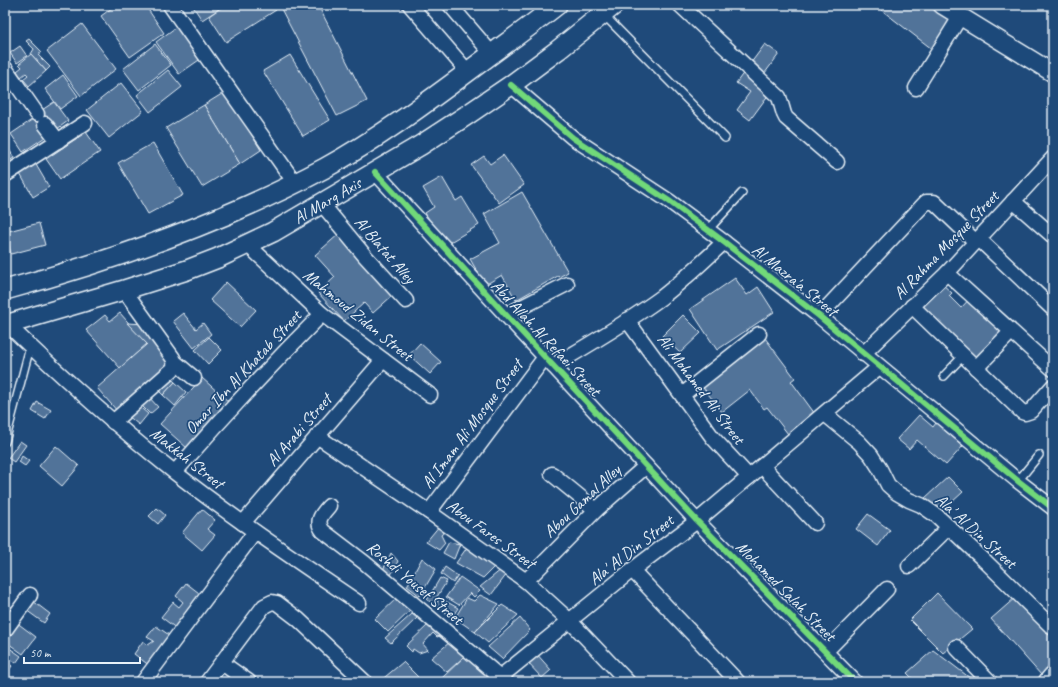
<svg xmlns="http://www.w3.org/2000/svg" width="1058" height="687" font-family="Caveat,sans-serif">
<style>
.building{fill:#517399;stroke:#e8f1f8}
.lines{fill:none;stroke-linecap:round;stroke-linejoin:round}
.service-casing{stroke:#e8f1f8;stroke-width:10}
.minor-casing{stroke:#e8f1f8;stroke-width:17}
.tertiary-casing{stroke:#e8f1f8;stroke-width:20}
.secondary-casing{stroke:#e8f1f8;stroke-width:22}
.service{stroke:#1f4a7a;stroke-width:7}
.minor{stroke:#1f4a7a;stroke-width:14}
.tertiary{stroke:#1f4a7a;stroke-width:17}
.secondary{stroke:#1f4a7a;stroke-width:19}
.cycleway-casing{stroke:#1f4a7a;stroke-width:8}
.cycleway{stroke:#71d979;stroke-width:6}
.labels{text-anchor:middle;dominant-baseline:central;stroke-width:3.5;stroke-linejoin:round;paint-order:stroke}
.street-label{font-size:17px;fill:#e8f1f8;stroke:#1f4a7a}
</style>
<rect width="100%" height="100%" fill="#1f4a7a"/>
<filter id="ink" filterUnits="userSpaceOnUse"><feTurbulence type="fractalNoise" baseFrequency=".025" numOctaves="2"/><feDisplacementMap in="SourceGraphic" scale="8" xChannelSelector="R" yChannelSelector="G"/><feConvolveMatrix kernelMatrix="1 2 1 2 8 2 1 2 1" color-interpolation-filters="sRGB"/></filter>
<g filter="url(#ink)">
<g class="building">
<polygon points="116,5 145,5 164,33 130,57 101,16"/>
<polygon points="192,5 225,5 202,20"/>
<polygon points="225,5 273,5 276,10 226,42 209,16"/>
<polygon points="279,5 318,5 367,101 337,116"/>
<polygon points="875,5 951,5 961,13 932,49"/>
<polygon points="82,24 116,69 81,96 47,51"/>
<polygon points="179,25 202,58 179,74 156,42"/>
<polygon points="29,39 42,52 38,55 50,67 46,71 31,54 34,49 26,41"/>
<polygon points="155,44 171,65 139,90 123,69"/>
<polygon points="765,44 779,54 756,85 769,94 750,120 737,110 750,92 736,83"/>
<polygon points="20,46 27,56 17,63 10,53"/>
<polygon points="31,54 46,71 29,86 23,79 28,75 26,73 21,77 17,71 22,67 19,64"/>
<polygon points="290,55 330,120 303,136 263,71"/>
<polygon points="168,70 182,87 150,112 137,95"/>
<polygon points="63,75 78,96 60,109 45,89"/>
<polygon points="121,83 143,111 109,138 87,110"/>
<polygon points="225,92 261,150 240,164 204,105"/>
<polygon points="54,102 68,121 53,132 39,112"/>
<polygon points="204,105 240,164 202,187 166,128"/>
<polygon points="36,117 48,135 23,152 11,134"/>
<polygon points="86,132 100,152 60,179 46,159"/>
<polygon points="5,142 14,158 5,163"/>
<polygon points="153,143 183,195 148,214 118,163"/>
<polygon points="503,155 524,185 499,203 471,165 484,156 490,164"/>
<polygon points="35,163 49,187 33,197 19,172"/>
<polygon points="442,177 456,201 462,197 479,225 445,245 425,213 434,207 423,188"/>
<polygon points="522,192 568,272 559,277 558,276 516,300 502,275 485,285 470,259 500,243 484,214"/>
<polygon points="39,223 45,245 11,254 5,232"/>
<polygon points="339,234 394,294 373,313 364,303 344,321 318,293 335,277 315,255"/>
<polygon points="735,278 747,295 758,287 774,312 717,350 690,309"/>
<polygon points="226,282 256,310 240,327 210,300"/>
<polygon points="941,283 952,293 949,296 961,308 973,295 1007,328 974,362 917,307"/>
<polygon points="120,313 147,344 120,368 86,330 105,315 110,321"/>
<polygon points="183,313 196,329 203,323 211,334 194,348 173,321"/>
<polygon points="683,315 701,333 680,353 662,336"/>
<polygon points="127,323 145,324 172,362 118,412 97,388 147,344"/>
<polygon points="209,337 222,350 208,364 195,350"/>
<polygon points="765,338 795,378 791,381 815,414 788,434 767,407 764,409 750,390 722,412 702,386"/>
<polygon points="420,343 441,362 430,374 409,355"/>
<polygon points="168,376 175,382 163,395 156,388"/>
<polygon points="202,378 229,402 187,448 160,424"/>
<polygon points="175,382 186,392 175,406 163,395"/>
<polygon points="148,396 158,407 150,414 140,404"/>
<polygon points="37,402 51,410 45,419 32,411"/>
<polygon points="136,404 148,414 139,425 127,415"/>
<polygon points="919,415 933,427 936,423 963,446 946,465 917,440 909,449 897,439"/>
<polygon points="20,441 26,445 14,462 8,458"/>
<polygon points="56,446 79,466 62,486 39,466"/>
<polygon points="22,456 29,461 25,466 19,462"/>
<polygon points="948,477 963,492 939,514 925,498"/>
<polygon points="157,508 165,515 158,524 149,516"/>
<polygon points="202,509 215,520 207,529 215,535 202,550 182,533"/>
<polygon points="868,514 890,530 878,546 856,529"/>
<polygon points="440,525 449,528 441,535 445,543 439,550 426,542"/>
<polygon points="449,542 460,544 454,559 443,553"/>
<polygon points="468,546 496,565 483,578 456,563"/>
<polygon points="391,553 398,561 389,579 382,572"/>
<polygon points="422,558 436,569 420,596 407,586"/>
<polygon points="445,567 458,576 453,583 441,574"/>
<polygon points="502,569 507,574 491,595 480,587"/>
<polygon points="460,577 480,591 474,597 470,593 459,605 446,597"/>
<polygon points="440,578 447,581 433,603 427,600"/>
<polygon points="186,583 203,596 177,629 161,617 173,602 179,607 183,602 176,596"/>
<polygon points="937,593 972,629 943,653 910,620"/>
<polygon points="480,595 499,604 475,632 455,618 467,598 474,601"/>
<polygon points="399,596 412,609 388,632 375,619"/>
<polygon points="1016,597 1053,638 1053,666 1042,676 991,619"/>
<polygon points="440,598 458,608 452,617 435,605"/>
<polygon points="33,601 50,614 44,623 26,610"/>
<polygon points="5,603 14,609 5,622"/>
<polygon points="502,605 518,615 488,643 475,632"/>
<polygon points="412,614 417,618 391,643 385,638"/>
<polygon points="520,618 530,630 502,659 488,647"/>
<polygon points="16,622 36,637 23,654 5,641 5,638"/>
<polygon points="429,624 442,635 437,637 433,633 423,644 428,650 419,653 413,649 412,652 406,646"/>
<polygon points="156,626 172,637 150,666 134,654 143,641 148,645 154,641 147,637"/>
<polygon points="450,642 466,655 447,672 431,658"/>
<polygon points="5,645 21,656 16,663 5,655"/>
<polygon points="933,650 953,665 970,678 966,682 916,682 907,673"/>
<polygon points="535,652 551,670 542,678 526,661"/>
<polygon points="466,655 491,674 481,682 446,682 442,678"/>
<polygon points="5,661 12,666 5,675"/>
<polygon points="403,662 418,677 413,682 379,682"/>
</g>
<g class="lines">
<defs>
<g id="service">
<polyline points="603,14 725,138"/>
<polyline points="709,229 742,193"/>
<polyline points="944,376 963,356"/>
<polyline points="5,442 30,347"/>
<polyline points="1018,481 1039,455"/>
</g>
<g id="minor">
<polyline points="170,5 295,183"/>
<polyline points="410,5 468,72"/>
<polyline points="450,5 492,54"/>
<polyline points="680,5 779,97 784,114 786,118 837,162"/>
<polyline points="5,68 37,114"/>
<polyline points="511,85 573,138 669,201 724,242 819,316 1018,481 1053,508"/>
<polyline points="916,88 960,17"/>
<polyline points="45,124 58,141"/>
<polyline points="375,172 506,315 697,521 855,682"/>
<polyline points="5,175 85,123"/>
<polyline points="1013,201 1053,236"/>
<polyline points="322,204 365,256 406,301"/>
<polyline points="979,239 1053,309"/>
<polyline points="248,245 322,314 430,395"/>
<polyline points="947,273 1053,369"/>
<polyline points="912,306 1022,412 1025,413 1031,411 1053,386"/>
<polyline points="506,315 567,284"/>
<polyline points="819,316 926,202 934,202 976,242"/>
<polyline points="627,320 713,438 749,477"/>
<path d="M7,324C60,375 115,425 173,471C233,518 296,560 359,603"/>
<polyline points="863,354 947,273 1053,158"/>
<polyline points="175,362 194,378"/>
<path d="M553,366C590,344 628,322 662,297C684,280 704,261 724,242"/>
<polyline points="976,368 1011,332"/>
<polyline points="682,395 759,334"/>
<polyline points="825,414 859,442 871,455 880,469 888,485 897,493 909,500 921,505 937,516 984,560 1053,628"/>
<path d="M113,422L172,370C175,366 175,363 173,358L124,290"/>
<polyline points="317,436 429,512 526,581 570,621 628,682"/>
<polyline points="762,466 815,523"/>
<path d="M175,472C222,418 271,365 322,314"/>
<polyline points="552,474 596,510"/>
<path d="M329,506C322,514 315,521 323,531L365,563L506,682"/>
<polyline points="429,512 545,357"/>
<polyline points="243,523 383,360"/>
<polyline points="909,566 949,527"/>
<polyline points="632,570 738,682"/>
<polyline points="526,581 596,510 646,466"/>
<polyline points="5,630 30,595"/>
<polyline points="956,647 990,682"/>
<polyline points="826,651 887,589"/>
<polyline points="222,663 249,682"/>
<polyline points="143,682 255,532"/>
<polyline points="207,682 264,606 272,602 277,603 298,619 365,682"/>
<polyline points="494,682 632,570 697,521 879,367"/>
</g>
<g id="tertiary">
<polyline points="942,5 1053,73"/>
<polyline points="1047,682 1053,675"/>
</g>
<g id="secondary">
<path d="M5,290C115,260 224,222 325,168C376,140 422,106 469,71C498,49 528,28 557,5"/>
<path id="s1" d="M5,325L124,290L187,270L218,258L273,232L421,145L467,115L511,85L558,50L614,5"/>
</g>
</defs>
<use href="#service" class="service-casing"/>
<use href="#minor" class="minor-casing"/>
<use href="#tertiary" class="tertiary-casing"/>
<use href="#secondary" class="secondary-casing"/>
<use href="#service" class="service"/>
<use href="#minor" class="minor"/>
<use href="#tertiary" class="tertiary"/>
<use href="#secondary" class="secondary"/>
<defs>
<g id="cycleway">
<polyline points="511,85 573,138 669,201 724,242 819,316 1018,481 1053,508"/>
<polyline points="375,172 506,315 697,521 855,682"/>
</g>
</defs>
<use href="#cycleway" class="cycleway-casing"/>
<use href="#cycleway" class="cycleway"/>
</g>
</g>
<g class="labels">
<g class="street-label">
<text stroke="none"><textPath href="#s1" startOffset="347">Al Marg Axis</textPath></text>
<text transform="translate(946 245) rotate(-46)">Al Rahma Mosque Street</text>
<text transform="translate(385 250) rotate(49)">Al Blatat Alley</text>
<text transform="translate(795 280) rotate(39)">Al Mazra'a Street</text>
<text transform="translate(358 315) rotate(39)">Mahmoud Zidan Street</text>
<text transform="translate(546 338) rotate(47)">Abd Allah Al Refaei Street</text>
<text transform="translate(243 372) rotate(-47)">Omar Ibn Al Khatab Street</text>
<text transform="translate(701 389) rotate(53)">Ali Mohamed Ali Street</text>
<text transform="translate(472 424) rotate(-53)">Al Imam Ali Mosque Street</text>
<text transform="translate(299 430) rotate(-49)">Al Arabi Street</text>
<text transform="translate(187 458) rotate(38)">Makkah Street</text>
<text transform="translate(582 501) rotate(-43)">Abou Gamal Alley</text>
<text transform="translate(976 531) rotate(42)">Ala' Al Din Street</text>
<text transform="translate(491 534) rotate(36)">Abou Fares Street</text>
<text transform="translate(631 550) rotate(-38)">Ala' Al Din Street</text>
<text transform="translate(415 583) rotate(40)">Roshdi Yousef Street</text>
<text transform="translate(786 591) rotate(45)">Mohamed Salah Street</text>
</g>
</g>
<rect width="1058" height="687" fill="none" stroke="#1f4a7a" stroke-width="20"/>
<rect x="10" y="10" width="1038" height="667" fill="none" stroke="#e8f1f8" stroke-width="1.5" filter="url(#ink)"/>
<path d="M24 657v6h116v-6" fill="none" stroke="#e8f1f8" stroke-width="2"/>
<text x="30" y="657" font-size="12" fill="#e8f1f8" stroke="#1f4a7a" stroke-width="3" paint-order="stroke">50 m</text>
</svg>
